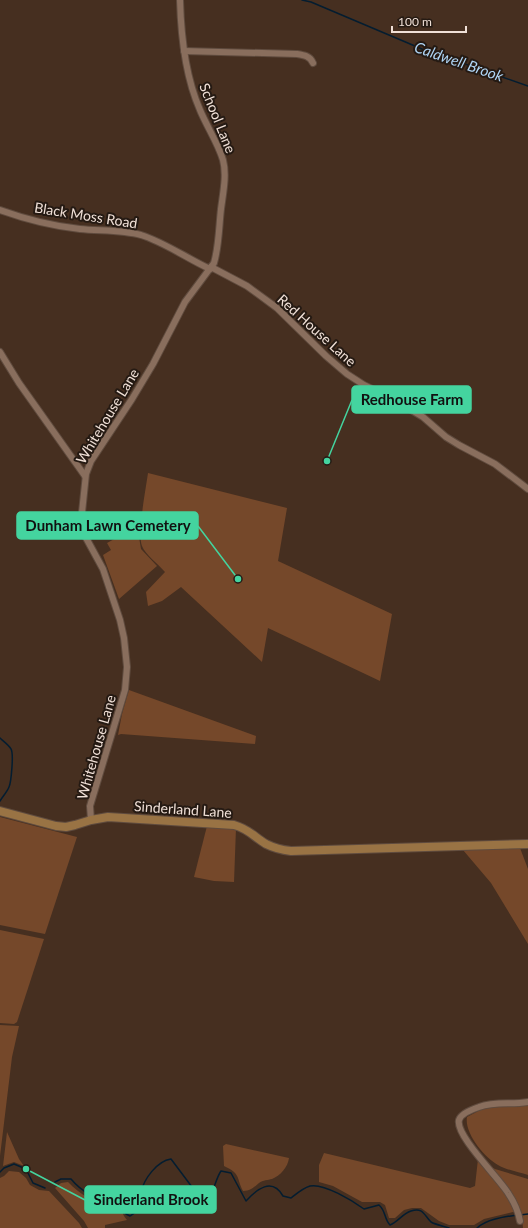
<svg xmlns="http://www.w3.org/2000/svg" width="528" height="1228" font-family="Lato,sans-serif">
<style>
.green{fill:#75482a}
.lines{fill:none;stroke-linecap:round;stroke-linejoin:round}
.stream{stroke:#041d30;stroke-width:1.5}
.street-casing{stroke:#5f4b3e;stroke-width:8}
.secondary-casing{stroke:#5f4b3e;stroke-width:10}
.street{stroke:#896e5d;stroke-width:6}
.secondary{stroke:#997344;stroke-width:8}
.labels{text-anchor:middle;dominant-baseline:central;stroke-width:4;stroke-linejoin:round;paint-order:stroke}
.street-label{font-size:14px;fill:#f0e0d7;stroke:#251a13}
.water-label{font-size:15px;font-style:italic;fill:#b0d6f6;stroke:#251a13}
.leader{fill:none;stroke:#44d49f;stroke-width:1.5}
.callout-dot{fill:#44d49f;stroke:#251a13;stroke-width:1.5}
.callout{fill:#44d49f;stroke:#44d49f;stroke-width:1.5}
.callout-label{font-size:15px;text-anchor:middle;font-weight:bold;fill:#111}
</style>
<rect width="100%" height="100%" fill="#462f20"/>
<g class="green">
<path d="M148,473L287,508L278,561L392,614L380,681L268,628L262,662L181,587L162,601L148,606L146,592L165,572C159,565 145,554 142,546C137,534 146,488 148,473Z"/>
<polygon points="129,531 138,531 141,549 157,566 119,599 103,555 111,550 107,543"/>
<polygon points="129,690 256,736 255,744 121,734 118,735 122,714"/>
<polygon points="0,817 77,837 45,934 0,925"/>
<polygon points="207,826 236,828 234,882 214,881 194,877"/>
<polygon points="520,848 528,869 528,944 491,883 463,850"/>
<polygon points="0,930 44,939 17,1022 14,1024 0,1023"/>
<polygon points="0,1025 19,1026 12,1057 0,1156"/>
<path d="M528,1104V1175C519,1172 506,1170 498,1165C485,1158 464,1133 467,1117L484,1108Z"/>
<polygon points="7,1132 19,1159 24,1166 14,1162 3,1166"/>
<path d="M226,1144L289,1158C288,1167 280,1176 272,1179C268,1180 263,1180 259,1183C254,1187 251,1191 243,1191C236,1177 241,1174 224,1166L223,1146Z"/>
<polygon points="324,1153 470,1188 475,1186 478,1159 495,1169 528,1179 528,1228 523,1228 521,1210 484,1219 474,1225 449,1225 439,1221 421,1208 412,1208 404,1210 395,1218 389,1218 385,1205 380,1202 362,1202 333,1186 319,1182 319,1165"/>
<polygon points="9,1171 19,1172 26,1178 30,1185 39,1190 49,1191 79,1223 82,1228 0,1228 0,1178 4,1176"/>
<path d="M68,1182C80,1194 94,1204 111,1205L119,1195L125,1196L126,1201C121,1209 121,1213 127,1220L105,1225V1228H88L84,1221L55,1188L61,1183Z"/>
</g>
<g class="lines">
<g class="stream">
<polyline points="302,0 311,2 422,49 528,86"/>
<path d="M0,738C3,741 9,745 11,749C14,754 11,783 9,787C7,792 3,796 0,801"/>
<polyline points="0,1172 4,1168 14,1164 26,1169 33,1183 45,1188"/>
<path d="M55,1182L61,1179H71C81,1191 98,1202 113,1200L117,1194L124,1190L129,1195C129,1202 125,1207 126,1214L130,1216C133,1214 138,1211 139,1208C141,1203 140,1197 141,1192C144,1179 157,1161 171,1159L198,1195L208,1198C215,1190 215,1180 221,1171L231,1173L246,1201C257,1189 272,1177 283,1196L291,1198C296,1194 303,1188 310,1186C324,1183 353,1201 364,1209L379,1205C386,1211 384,1219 390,1225C398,1222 402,1214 411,1211C423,1207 424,1215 431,1222C436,1225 444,1226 449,1228"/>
<polyline points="520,1215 528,1214"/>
<path d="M477,1228C487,1219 504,1217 517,1215"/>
</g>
<defs>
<g id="street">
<path d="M184,51L297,54C304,55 310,56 313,63"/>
<path d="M0,210C25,219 53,226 80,229C100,231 122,230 141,235C164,242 188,259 210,269"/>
<polyline points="211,267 247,286 277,308 326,356 347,374 364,385 393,399 423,417 446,437 459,445 495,464 528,489"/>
<polyline points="0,352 19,383 85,476"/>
<path d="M91,820L90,806L125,690L127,667L124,638L120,620L103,569L85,536L81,522L86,474L91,461L132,399L153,364L185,302L214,263C219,246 219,226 221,209C223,193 227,175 223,160C218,143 207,127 200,110C185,76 181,37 180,0"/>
<path d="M520,1221C518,1210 514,1202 508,1193C499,1178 455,1135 459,1120C461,1113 473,1109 479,1107C495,1101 512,1105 528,1102"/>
</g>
<path id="secondary" d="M0,811L56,826L66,827L75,825L91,820L108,817L234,825C249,829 254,837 266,844C274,848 282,850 291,851L528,844"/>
</defs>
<use href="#street" class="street-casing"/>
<use href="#secondary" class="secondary-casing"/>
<use href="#street" class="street"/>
<use href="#secondary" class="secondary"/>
</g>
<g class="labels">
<g class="street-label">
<text transform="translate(218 118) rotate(68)">School Lane</text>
<text transform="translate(86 215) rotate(9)">Black Moss Road</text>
<text transform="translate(317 330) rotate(42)">Red House Lane</text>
<text transform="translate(107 416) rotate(-59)">Whitehouse Lane</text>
<text transform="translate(96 747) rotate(-74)">Whitehouse Lane</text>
<text transform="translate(183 809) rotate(4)">Sinderland Lane</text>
</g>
<g class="water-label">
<text transform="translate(459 61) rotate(19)">Caldwell Brook</text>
</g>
</g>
<path class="leader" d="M327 461L352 400M238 579L198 526M26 1169L85 1200"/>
<g class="callout-dot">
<circle cx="327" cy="461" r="4"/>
<circle cx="238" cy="579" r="4"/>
<circle cx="26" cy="1169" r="4"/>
</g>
<g class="callout">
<rect x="352" y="386" width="119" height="27" rx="4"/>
<rect x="17" y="512" width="181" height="27" rx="4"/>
<rect x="85" y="1186" width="131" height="27" rx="4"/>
</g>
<g class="callout-label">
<text x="412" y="405">Redhouse Farm</text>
<text x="108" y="531">Dunham Lawn Cemetery</text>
<text x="151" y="1205">Sinderland Brook</text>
</g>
<path d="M392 26v6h74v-6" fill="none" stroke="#f0e0d7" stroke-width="2"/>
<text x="398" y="26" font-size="12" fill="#f0e0d7" stroke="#251a13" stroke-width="3" paint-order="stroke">100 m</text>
</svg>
